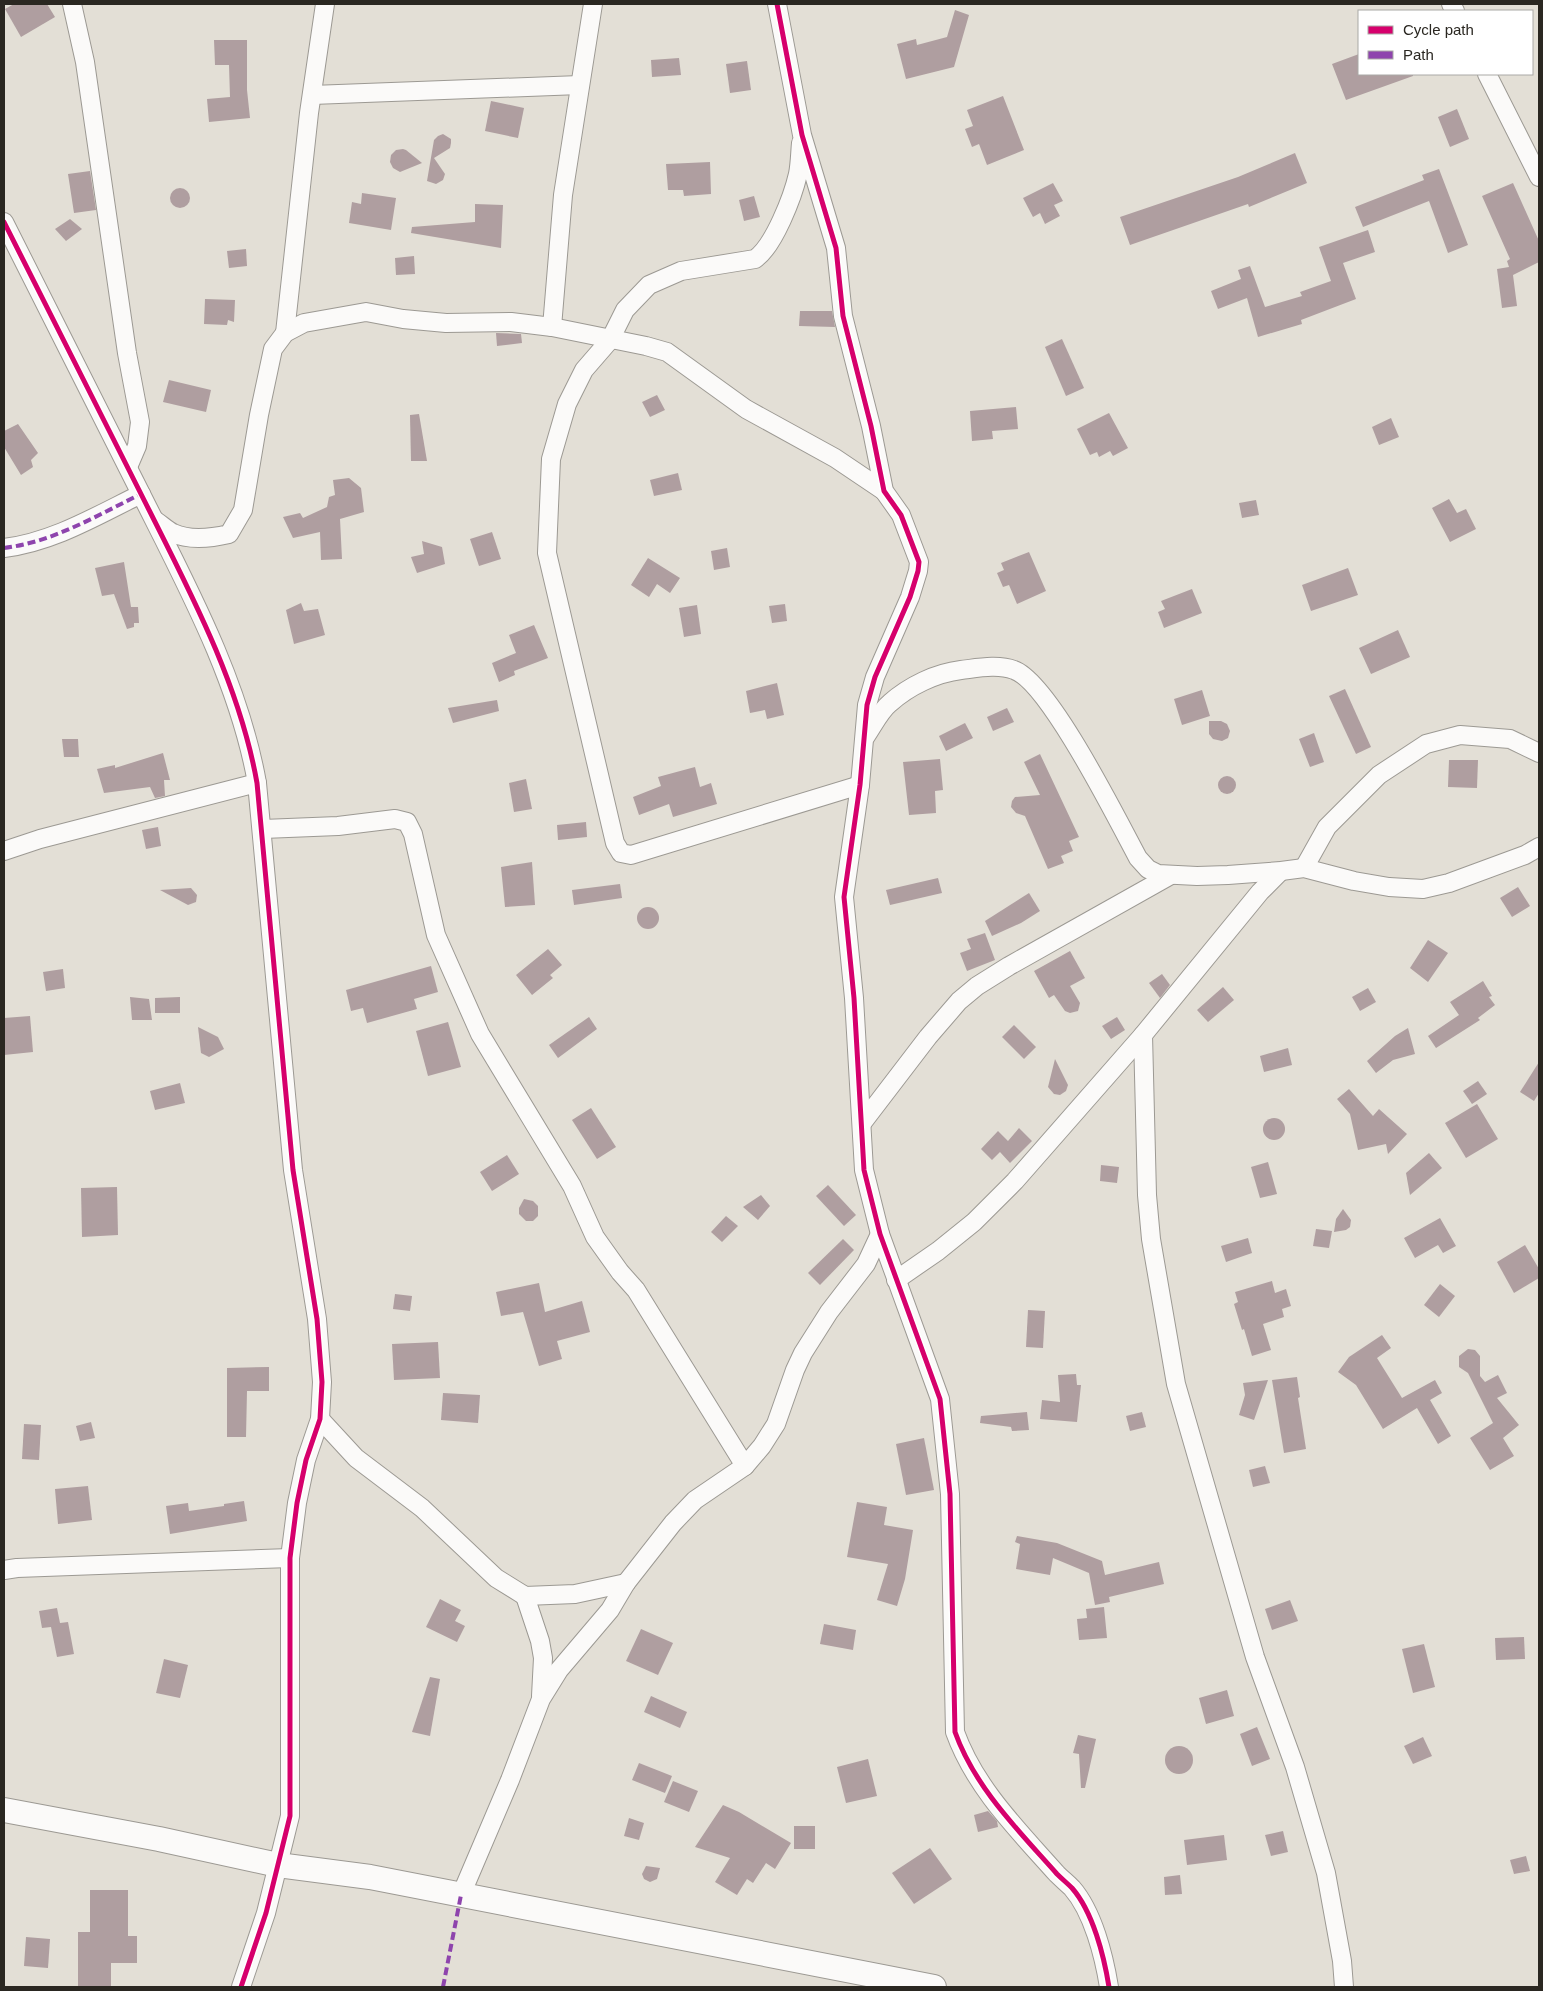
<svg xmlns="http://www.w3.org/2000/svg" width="1543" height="1991" font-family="Arial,sans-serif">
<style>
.building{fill:#af9ea0}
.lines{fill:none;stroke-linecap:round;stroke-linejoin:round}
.street-casing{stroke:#9c9993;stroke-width:20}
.secondary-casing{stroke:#9c9993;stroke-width:26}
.street{stroke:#fbfaf9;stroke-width:18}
.secondary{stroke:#fbfaf9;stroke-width:24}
.quiet{stroke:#8e44ad;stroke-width:4;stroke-dasharray:8 4;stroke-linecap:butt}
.cycleway-casing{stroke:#fff;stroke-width:8}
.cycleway{stroke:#d6006c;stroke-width:5}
</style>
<rect width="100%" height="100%" fill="#e3dfd6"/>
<g class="building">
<polygon points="14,4 47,4 55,17 21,37 5,9"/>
<polygon points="955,10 969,15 954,67 906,79 897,44 916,39 917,45 947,37"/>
<polygon points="214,40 247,40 247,90 250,118 209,122 207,99 230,97 229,65 215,65"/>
<polygon points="1359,54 1359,74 1413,74 1413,76 1346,100 1332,64"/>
<polygon points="679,58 681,75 652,77 651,60"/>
<polygon points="747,61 751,90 730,93 726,64"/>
<polygon points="1003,96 1024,150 987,165 979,144 972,147 965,129 973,126 967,110"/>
<polygon points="491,101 524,108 518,138 485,131"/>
<polygon points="1457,109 1469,139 1450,147 1438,117"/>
<polygon points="443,134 451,139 451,143 450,148 434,158 445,174 443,180 436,184 427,181 434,140 438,136"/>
<polygon points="403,149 406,150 422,163 400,172 393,168 390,162 391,155 396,150"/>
<polygon points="1295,153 1307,183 1249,207 1248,204 1130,245 1120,217 1238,177"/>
<polygon points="710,162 711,194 684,196 683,190 668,190 666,164"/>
<polygon points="1439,169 1468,245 1448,253 1429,201 1363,227 1355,207 1424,180 1422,175"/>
<polygon points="90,171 96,210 74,213 68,174"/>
<polygon points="1053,183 1063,201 1054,205 1060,216 1045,224 1040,213 1033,217 1023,198"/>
<polygon points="1513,183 1539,241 1539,262 1513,275 1517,306 1502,308 1497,269 1509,267 1507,261 1510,259 1482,196"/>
<circle cx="180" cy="198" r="10"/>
<polygon points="362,193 396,198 391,230 349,223 352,202 361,204"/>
<polygon points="754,196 760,217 744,221 739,200"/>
<polygon points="475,204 503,205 501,248 411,233 412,227 475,222"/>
<polygon points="70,219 82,229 66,241 55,229"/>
<polygon points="1368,230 1375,252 1343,263 1356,299 1301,320 1302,324 1258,337 1247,298 1218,309 1211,291 1241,279 1238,270 1250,266 1265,307 1302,296 1300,292 1331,281 1319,247"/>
<polygon points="246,249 247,266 229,268 227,251"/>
<polygon points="414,256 415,274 396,275 395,258"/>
<polygon points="205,299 235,300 234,322 228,320 227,325 204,324"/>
<polygon points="800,311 832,311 835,327 799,326"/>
<polygon points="496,333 521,334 522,343 497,346"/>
<polygon points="1062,339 1084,388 1066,396 1045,347"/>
<polygon points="169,380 211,390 206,412 163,402"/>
<polygon points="657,395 665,410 650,417 642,402"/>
<polygon points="1016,407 1018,429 992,431 993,439 972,441 970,411"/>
<polygon points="1109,413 1128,448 1113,456 1110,451 1099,457 1097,452 1090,455 1077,429"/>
<polygon points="419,414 427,461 411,461 410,415"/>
<polygon points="1391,418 1399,437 1379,445 1372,427"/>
<polygon points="18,424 38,453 31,460 33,467 21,475 4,447 4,431"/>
<polygon points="678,473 682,490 654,496 650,480"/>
<polygon points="349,478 361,488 364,512 340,519 342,559 321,560 320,532 293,538 283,517 300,513 303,518 327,507 329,497 335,495 333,480"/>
<polygon points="1449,499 1457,513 1466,509 1476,529 1450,542 1432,508"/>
<polygon points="1256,500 1259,515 1242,518 1239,503"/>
<polygon points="492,532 501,559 479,566 470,539"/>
<polygon points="422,541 442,547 445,564 417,573 411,557 424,554"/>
<polygon points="727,548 730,567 714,570 711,551"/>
<polygon points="1029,552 1046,591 1017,604 1009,585 1003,587 997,573 1004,570 1001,563"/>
<polygon points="648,558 680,578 670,593 657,584 649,597 631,585"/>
<polygon points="124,562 131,607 138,607 139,623 134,623 134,627 127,629 114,594 102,596 95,568"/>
<polygon points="1348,568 1358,595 1311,611 1302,585"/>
<polygon points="1192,589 1202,613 1164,628 1158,612 1165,609 1161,601"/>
<polygon points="301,603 304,611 318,609 325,635 294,644 286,610"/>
<polygon points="785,604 787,621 772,623 769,606"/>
<polygon points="697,605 701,634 684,637 679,608"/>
<polygon points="534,625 548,658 514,671 515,675 499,682 492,663 516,653 509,635"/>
<polygon points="1398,630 1410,657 1371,674 1359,648"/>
<polygon points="777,683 784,715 767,719 765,710 750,713 746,691"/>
<polygon points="1345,689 1371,747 1356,754 1329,696"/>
<polygon points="1202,690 1210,716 1182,725 1174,699"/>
<polygon points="497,700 499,711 453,723 448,708"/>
<polygon points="1007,708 1014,722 993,731 987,717"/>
<polygon points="1209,721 1221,721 1227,724 1230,731 1228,738 1222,741 1213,739 1209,734"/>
<polygon points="965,723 973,738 946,751 939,736"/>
<polygon points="1314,733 1324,762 1310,767 1299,739"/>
<polygon points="62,739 78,739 79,757 64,757"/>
<polygon points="163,753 170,780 164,780 165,796 155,798 150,787 104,793 97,769 115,765 115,768"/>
<polygon points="1040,754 1079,837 1069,841 1073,851 1061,856 1064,863 1048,869 1025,816 1016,813 1011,807 1012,801 1015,797 1040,795 1024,762"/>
<polygon points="940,759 943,790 935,791 936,813 909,815 903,762"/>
<polygon points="1449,760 1478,760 1477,788 1448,787"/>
<polygon points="695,767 700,787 711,783 717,804 673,817 669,804 639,815 633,797 661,786 658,777"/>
<circle cx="1227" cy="785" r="9"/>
<polygon points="526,779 532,809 514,812 509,783"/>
<polygon points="586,822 587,837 558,840 557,825"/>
<polygon points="158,827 161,846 146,849 142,830"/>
<polygon points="532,862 535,905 505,907 501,867"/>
<polygon points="938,878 942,893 890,905 886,890"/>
<polygon points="620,884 622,898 574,905 572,890"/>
<polygon points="1518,887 1530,906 1512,917 1500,898"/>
<polygon points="191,888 197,895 196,902 188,905 160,890"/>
<polygon points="1029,893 1040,911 1021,923 992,936 985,921"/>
<circle cx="648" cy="918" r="11"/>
<polygon points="985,933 995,960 967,971 960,953 971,949 967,939"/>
<polygon points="1428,940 1448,953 1428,982 1410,968"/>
<polygon points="548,949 562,965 550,975 553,978 532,995 516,975"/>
<polygon points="1070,951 1085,978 1070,986 1080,1003 1078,1011 1070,1013 1065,1011 1054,995 1049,998 1034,971"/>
<polygon points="431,966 438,992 414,999 417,1009 367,1023 363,1008 351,1011 346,990"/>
<polygon points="63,969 65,988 46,991 43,972"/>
<polygon points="1162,974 1170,985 1160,998 1149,983"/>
<polygon points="1483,981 1492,996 1489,997 1495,1005 1478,1018 1480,1020 1436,1048 1428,1036 1459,1015 1450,1002"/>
<polygon points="1223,987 1234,1000 1208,1022 1197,1010"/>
<polygon points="1368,988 1376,1002 1360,1011 1352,997"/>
<polygon points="130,997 149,999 152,1020 132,1020"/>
<polygon points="180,997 180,1013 155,1013 155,998"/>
<polygon points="30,1016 33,1052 4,1055 4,1018"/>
<polygon points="589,1017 597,1029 558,1058 549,1045"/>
<polygon points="1117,1017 1125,1030 1111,1039 1102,1026"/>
<polygon points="448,1022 461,1067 428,1076 416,1031"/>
<polygon points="1014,1025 1036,1047 1024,1059 1002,1037"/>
<polygon points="198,1027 218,1037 224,1049 209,1057 201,1053"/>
<polygon points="1408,1028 1415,1054 1393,1060 1376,1073 1367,1061 1395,1036"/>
<polygon points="1288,1048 1292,1065 1264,1072 1260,1056"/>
<polygon points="1055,1059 1068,1085 1066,1091 1060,1095 1054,1094 1048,1087"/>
<polygon points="1539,1062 1539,1093 1534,1101 1520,1092"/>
<polygon points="1478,1081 1487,1094 1472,1104 1463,1091"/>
<polygon points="180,1083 185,1103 155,1110 150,1091"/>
<polygon points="1349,1089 1373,1116 1379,1109 1407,1134 1388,1154 1386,1144 1358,1150 1350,1114 1337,1099"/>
<polygon points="1477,1104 1498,1139 1466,1158 1445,1123"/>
<polygon points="591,1108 616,1147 597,1159 572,1120"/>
<circle cx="1274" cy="1129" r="11"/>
<polygon points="1019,1128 1032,1141 1010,1163 1000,1152 992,1160 981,1149 998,1131 1008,1141"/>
<polygon points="1429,1153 1442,1168 1410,1195 1406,1173"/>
<polygon points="507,1155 519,1174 492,1191 480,1172"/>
<polygon points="1268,1162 1277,1194 1260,1198 1251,1167"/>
<polygon points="1101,1165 1119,1167 1117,1183 1100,1181"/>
<polygon points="828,1185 856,1215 844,1226 816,1196"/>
<polygon points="117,1187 118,1235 82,1237 81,1188"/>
<polygon points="761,1195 770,1206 758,1220 743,1207"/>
<polygon points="524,1199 533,1201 538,1206 538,1216 533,1221 526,1221 519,1214 519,1208"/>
<polygon points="1343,1209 1351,1220 1350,1227 1346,1230 1334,1232 1336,1219"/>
<polygon points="726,1216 738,1226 722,1242 711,1232"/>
<polygon points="1440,1218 1456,1246 1443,1253 1438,1245 1415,1258 1404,1238"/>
<polygon points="1316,1229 1332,1231 1329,1248 1313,1246"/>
<polygon points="1248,1238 1252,1253 1226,1262 1221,1246"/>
<polygon points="843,1239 854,1250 820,1285 808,1273"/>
<polygon points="1525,1245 1539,1269 1539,1278 1514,1293 1497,1262"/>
<polygon points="1272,1281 1275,1293 1286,1289 1291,1306 1282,1309 1284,1317 1263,1324 1271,1350 1252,1356 1244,1329 1242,1330 1234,1304 1238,1302 1235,1292"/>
<polygon points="539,1283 545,1312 582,1301 590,1332 557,1341 562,1359 539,1366 523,1312 501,1316 496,1292"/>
<polygon points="1440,1284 1455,1296 1439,1317 1424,1305"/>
<polygon points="395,1294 412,1296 410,1311 393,1309"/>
<polygon points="1028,1310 1045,1311 1043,1348 1026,1347"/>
<polygon points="1382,1335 1391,1348 1377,1358 1402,1398 1435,1380 1442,1393 1430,1400 1451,1436 1438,1444 1417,1408 1383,1429 1356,1385 1338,1372 1349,1357"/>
<polygon points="438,1342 440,1378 394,1380 392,1344"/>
<polygon points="1468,1349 1475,1350 1480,1356 1480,1376 1485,1382 1498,1375 1507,1393 1497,1398 1519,1425 1503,1438 1514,1456 1490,1470 1470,1438 1493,1423 1468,1373 1459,1367 1459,1356"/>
<polygon points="269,1367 269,1391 247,1391 246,1437 227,1437 227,1368"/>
<polygon points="1076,1374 1077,1385 1081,1385 1077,1422 1040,1419 1042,1400 1060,1402 1058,1375"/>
<polygon points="1297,1377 1300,1397 1298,1398 1306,1449 1284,1453 1272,1380"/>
<polygon points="1268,1380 1254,1420 1239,1415 1245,1395 1243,1383"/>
<polygon points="443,1393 480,1395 478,1423 441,1420"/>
<polygon points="1027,1412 1029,1430 1012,1431 1011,1427 980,1423 981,1416"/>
<polygon points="1142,1412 1146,1427 1130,1431 1126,1416"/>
<polygon points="91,1422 95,1438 80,1441 76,1426"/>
<polygon points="24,1424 41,1425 39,1460 22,1459"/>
<polygon points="924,1438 934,1490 906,1495 896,1444"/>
<polygon points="1265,1466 1270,1483 1253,1487 1249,1470"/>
<polygon points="88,1486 92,1520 58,1524 55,1489"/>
<polygon points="244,1501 247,1521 170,1534 166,1506 188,1503 189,1511 224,1506 224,1504"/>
<polygon points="857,1502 887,1507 884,1525 913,1530 905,1579 897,1606 877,1600 888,1564 847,1557"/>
<polygon points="1017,1536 1057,1543 1102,1561 1105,1575 1159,1562 1164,1584 1109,1597 1110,1602 1095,1605 1089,1573 1053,1558 1050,1575 1016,1569 1020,1544 1015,1542"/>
<polygon points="440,1599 461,1610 455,1621 465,1626 457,1642 426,1627"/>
<polygon points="1290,1600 1298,1621 1272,1630 1265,1609"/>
<polygon points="1104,1607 1107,1638 1079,1640 1077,1619 1087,1618 1086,1609"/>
<polygon points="57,1608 60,1623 68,1622 74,1654 57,1657 51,1627 42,1628 39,1611"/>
<polygon points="824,1624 856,1630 853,1650 820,1644"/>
<polygon points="641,1629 673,1643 658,1675 626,1661"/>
<polygon points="1524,1637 1525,1659 1496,1660 1495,1638"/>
<polygon points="1424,1644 1435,1687 1413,1693 1402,1649"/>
<polygon points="164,1659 188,1665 180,1698 156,1693"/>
<polygon points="430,1677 440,1679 430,1736 412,1732"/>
<polygon points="1227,1690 1234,1716 1206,1724 1199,1698"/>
<polygon points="651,1696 687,1712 680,1728 644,1712"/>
<polygon points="1257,1727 1270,1759 1252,1766 1240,1734"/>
<polygon points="1078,1735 1096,1739 1085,1788 1081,1788 1079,1754 1073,1753"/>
<polygon points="1423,1737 1432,1756 1413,1764 1404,1746"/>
<circle cx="1179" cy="1760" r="14"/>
<polygon points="868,1759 877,1796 846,1803 837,1767"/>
<polygon points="639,1763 672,1776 665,1793 632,1780"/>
<polygon points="673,1781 698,1791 689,1812 664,1802"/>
<polygon points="723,1805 739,1812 791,1843 775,1869 766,1863 753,1883 747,1879 737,1895 715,1882 730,1858 695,1847"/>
<polygon points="988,1811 997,1821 998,1827 978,1832 974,1815"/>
<polygon points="629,1818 644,1823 639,1840 624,1836"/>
<rect x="794" y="1826" width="21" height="23"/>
<polygon points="1283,1831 1288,1852 1271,1856 1265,1835"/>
<polygon points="1224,1835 1227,1860 1187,1865 1184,1840"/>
<polygon points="930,1848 952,1879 914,1904 892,1873"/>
<polygon points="1526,1856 1530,1871 1514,1874 1510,1860"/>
<polygon points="646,1866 660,1868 657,1879 650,1882 644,1879 642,1874"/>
<polygon points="1180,1875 1182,1894 1165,1895 1164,1877"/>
<polygon points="90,1890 128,1890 128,1936 137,1936 137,1963 111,1963 111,1987 78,1987 78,1932 90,1932"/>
<polygon points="26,1937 50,1939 48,1968 24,1966"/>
</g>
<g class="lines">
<defs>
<g id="street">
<polyline points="72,4 85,62 127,353 140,422 137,446 128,467"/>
<path d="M777,4L802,135L836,248L843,316L871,426L884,491L901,515L919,562L918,571L910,597L875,677L867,705L860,785L844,897L854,998L864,1170L880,1234L940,1399L950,1494L955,1732C975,1788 1019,1831 1057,1874C1062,1879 1067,1883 1072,1888C1093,1912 1104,1956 1109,1987"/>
<polyline points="1451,4 1455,11"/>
<polyline points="1487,74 1539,177"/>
<polyline points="312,95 580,85"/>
<path d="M801,143C800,153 800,164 798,174C793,196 774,246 755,259L681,271L649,285L625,310L610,340L584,370L567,404L551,459L547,553L615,843L621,853L631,855L860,785"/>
<path d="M4,222C50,312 94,402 140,492C186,584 239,681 257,783L293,1170L317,1319L322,1382L320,1419L306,1460L297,1503L290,1558V1816L266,1913L241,1987"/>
<polyline points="552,327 563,195 593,4"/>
<polyline points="285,333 309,113 325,4"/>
<path d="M156,521C162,525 167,530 173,533C190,541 212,538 229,534L243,510L259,415L273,349L285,333L304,323L366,312L403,319L446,323L511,322L552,327L646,346L667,352L746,409L835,458L884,491"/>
<path d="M4,548C53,542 96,516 141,494"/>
<path d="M866,736C873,726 880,711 890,703C909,686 936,673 961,670C978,668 998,664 1014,670C1049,682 1118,821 1138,858L1148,869L1158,874L1197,876L1228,875L1281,871L1304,868L1354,881L1389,887L1423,889L1449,883L1525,855L1539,847"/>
<polyline points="263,829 338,826 395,819 407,822 413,834 436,935 480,1034 572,1186 595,1237 620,1272 636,1290 745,1466"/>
<polyline points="4,851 40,839 257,783"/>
<polyline points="1304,868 1327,827 1379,775 1426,744 1460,735 1510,739 1539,753"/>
<polyline points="1143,1035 1147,1195 1151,1239 1176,1384 1255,1657 1295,1767 1326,1873 1342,1961 1344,1987"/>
<polyline points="863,1122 928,1037 959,1001 977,986 1009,966 1171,875"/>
<polyline points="896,1280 938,1251 974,1222 1015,1181 1143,1035 1260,892 1281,871"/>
<polyline points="320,1419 356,1458 422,1508 496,1578 525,1596 575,1594 626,1583"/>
<polyline points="4,1570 17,1568 290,1558"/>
<polyline points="525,1596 540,1641 543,1658 541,1696"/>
<polyline points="461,1895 510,1780 541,1699 559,1670 610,1610 626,1583 673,1523 695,1500 745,1466 762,1446 776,1424 795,1370 803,1353 829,1312 866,1264 880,1234"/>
</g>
<polyline id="secondary" points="4,1810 159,1839 278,1865 370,1877 934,1987"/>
</defs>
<use href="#street" class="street-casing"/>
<use href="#secondary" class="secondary-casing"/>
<use href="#street" class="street"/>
<use href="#secondary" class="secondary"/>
<g class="quiet">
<path d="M4,548C53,542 96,516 141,494"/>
<polyline points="443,1987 461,1895"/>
</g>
<defs>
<g id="cycleway">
<path d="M777,4L802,135L836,248L843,316L871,426L884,491L901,515L919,562L918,571L910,597L875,677L867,705L860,785L844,897L854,998L864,1170L880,1234L940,1399L950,1494L955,1732C975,1788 1019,1831 1057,1874C1062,1879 1067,1883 1072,1888C1093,1912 1104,1956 1109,1987"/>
<path d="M4,222C50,312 94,402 140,492C186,584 239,681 257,783L293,1170L317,1319L322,1382L320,1419L306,1460L297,1503L290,1558V1816L266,1913L241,1987"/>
</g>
</defs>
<use href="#cycleway" class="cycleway-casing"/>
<use href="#cycleway" class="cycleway"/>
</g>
<rect width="1543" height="1991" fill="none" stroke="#2a2721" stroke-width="10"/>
<rect x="1358" y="10" width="175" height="65" fill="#ffffff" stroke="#aaa9a6"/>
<rect x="1368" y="26" width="25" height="8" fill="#d6006c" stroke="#aaa9a6"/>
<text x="1403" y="35" font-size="15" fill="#2a2721">Cycle path</text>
<rect x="1368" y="51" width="25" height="8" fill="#8e44ad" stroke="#aaa9a6"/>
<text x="1403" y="60" font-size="15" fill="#2a2721">Path</text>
</svg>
